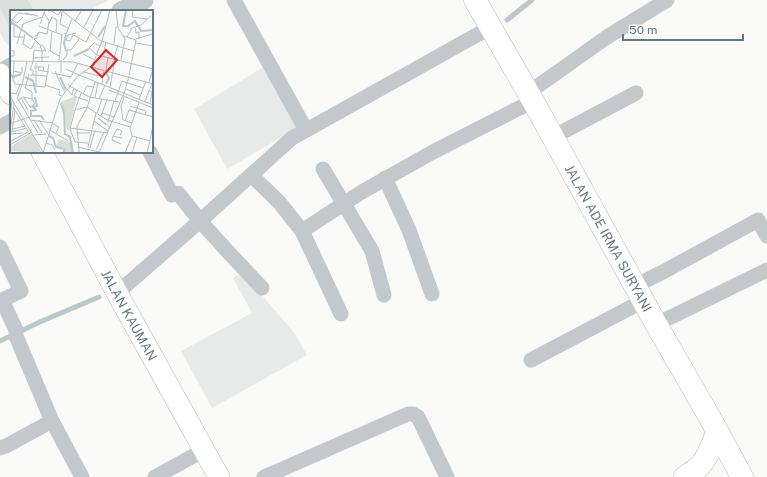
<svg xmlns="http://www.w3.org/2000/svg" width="767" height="477" font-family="'Public Sans',sans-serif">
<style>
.built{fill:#e8e9e9}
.pitch{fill:#dadfd7}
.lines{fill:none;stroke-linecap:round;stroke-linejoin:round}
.stream{stroke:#bbc7cb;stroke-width:5}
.secondary-casing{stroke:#b3babf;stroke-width:22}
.primary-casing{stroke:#b5babe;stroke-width:23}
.minor{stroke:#c3c8cc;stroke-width:15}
.tertiary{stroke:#c3c8cc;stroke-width:19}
.secondary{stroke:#fff;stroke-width:21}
.primary{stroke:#fff;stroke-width:22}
.labels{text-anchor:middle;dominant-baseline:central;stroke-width:4;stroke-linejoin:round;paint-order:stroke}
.street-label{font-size:13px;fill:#657683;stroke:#fff}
.inset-river{fill:none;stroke:#bbc7cb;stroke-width:2}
.inset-road{fill:none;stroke:#b5bdc2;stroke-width:1}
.view{fill:#d62828;fill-opacity:0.15;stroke:#d62828;stroke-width:2}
.inset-edge{fill:none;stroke:#657683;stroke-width:2}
</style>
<rect width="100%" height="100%" fill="#fafaf8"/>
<g class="built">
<polygon points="0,0 109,0 87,11 11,11 11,47 8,45 5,42 0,32"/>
<polygon points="267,65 301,126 227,169 194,109"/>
<polygon points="242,272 295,334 307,355 212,408 181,351 252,313 233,278"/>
</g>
<polygon class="pitch" points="0,0 28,0 34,11 11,11 11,28 10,28 0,8"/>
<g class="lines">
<g class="stream">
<polyline points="507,20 532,0"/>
<polyline points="0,341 42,321 99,297"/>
</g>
<defs>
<g id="secondary">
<polyline points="0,74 11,94"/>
<path id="s1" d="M42,152L117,293L219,477"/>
</g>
<g id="primary">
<path id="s2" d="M475,0L533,101L656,324L714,425L742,477"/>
<path d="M685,477C688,474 692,473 695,470C706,463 713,444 717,432"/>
</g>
</defs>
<use href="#secondary" class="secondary-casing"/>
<use href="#primary" class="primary-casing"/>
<g class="minor">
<polyline points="234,0 306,130"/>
<polyline points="528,93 607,37 667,0"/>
<polyline points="0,127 11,121"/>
<polyline points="553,137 636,93"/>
<polyline points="150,152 172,195 178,193 200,221 231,255 262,288"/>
<polyline points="323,169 372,251 384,295"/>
<polyline points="251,175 279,202 302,231 341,314"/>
<polyline points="385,178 409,230 432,294"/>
<polyline points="302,231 360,193 431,153 533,101"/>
<polyline points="0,247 21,291 2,300 16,330 16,336 52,421 82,477"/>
<polyline points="635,286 663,272 758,220 767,236"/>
<polyline points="117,293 200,221 292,138 330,117 491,27"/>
<polyline points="656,324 673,316 767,270"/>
<polyline points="531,360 643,301"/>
<polyline points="0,448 6,446 52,421"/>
<polyline points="155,477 204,450"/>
<polyline points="264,477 408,414 413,414 418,417 447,477"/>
</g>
<g class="tertiary">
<polyline points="121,11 144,0"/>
<polyline points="0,73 11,67"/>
</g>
<use href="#secondary" class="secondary"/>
<use href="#primary" class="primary"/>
</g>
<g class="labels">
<g class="street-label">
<text stroke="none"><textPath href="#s2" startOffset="273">JALAN ADE IRMA SURYANI</textPath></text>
<text stroke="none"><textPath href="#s1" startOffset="185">JALAN KAUMAN</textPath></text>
</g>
</g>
<g transform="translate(10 10)">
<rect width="143" height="143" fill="#fafaf8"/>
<path d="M63,87H67L59,121L54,115L55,103L51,92ZM22,123L32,143L0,141V137ZM49,129L59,132L63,137V143H55L54,139L46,137Z" fill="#dadfd7"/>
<path class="inset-river" d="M116,0L113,16H118L125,11L131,21L143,20M0,11L23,28M88,27L95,16M56,41L54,33L56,25M64,46L79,39M0,64L3,67L11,64M15,67L23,71L26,83M50,67L56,80M96,74L99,68L96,63M25,87L27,96L23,97L26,100L21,101V106H31L34,110M51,93L54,103L55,124L60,127L63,143M39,126L43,128L46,137L54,139V143"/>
<path class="inset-road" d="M40,0L48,5L51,1M51,0L91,31L124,41M106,0L108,18L115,29L111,50M123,0L122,7L137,9M52,2L50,14L58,18M15,3L28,6M34,3L39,11L37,24M13,7L7,13L2,10L8,3L22,5M65,11L72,0M0,13L4,15V27H14M30,14L35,0M39,14L42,7L47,10L46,22M29,16L52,25M74,17L83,0M125,18L126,23L129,22V29M42,21L40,41L49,46M28,23L27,28L24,29L30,35M15,24L13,34L21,39L25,32M54,24H56L62,9M62,24L76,32L92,0M63,25L60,31L56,30L58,25L66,23M114,26L126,30L119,65M25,27L29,22L37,24M117,27L122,18L131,15L141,6M126,29L142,24M92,31L100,0M126,33L143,36M7,34L13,14L32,7M104,34L106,16M0,40L4,41V46H0M35,40L32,41L30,35H32L33,36L35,39L36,42M73,44L85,50M87,45L79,38L84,33L90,36M87,45L143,59M93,45L96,32M23,48L39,47M104,48L108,35M49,50L52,25M53,50L57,45V40H61L69,29M0,51L63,52L143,74M23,52L24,40L32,41V52M26,53V76M24,57H34L33,61M29,57L28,60L39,62M56,59L69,65M96,60L98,47M4,61L12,63V57M45,61L55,83M74,62L93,67M42,63L61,67M51,63V50M19,64L15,78L22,82V89M20,65L37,66M23,65V60H20L23,52M69,65L143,95M61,67L68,53M3,70L5,74L35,77L39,54M3,70L4,51M139,72L143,59M0,73L1,88L33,142M92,74L94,60M12,75L17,52M35,75L50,80L49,85L52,86M58,75L79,87L109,92M100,77L105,49M116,79L130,85M58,80L62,85L64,78M67,80L64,86L78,91M99,80L143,98M140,81L142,82L140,93M1,83L6,84L10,75M73,84L77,76L83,77M114,84L119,66M114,87L111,96L113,110L122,113M11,88L18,100M14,88L21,98M85,88L88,73M7,89L12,75M8,89L28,123M89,89L95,75M129,89L136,71M8,90L13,87L22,89L25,94L20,97M105,91L112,71L133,78M135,91L142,74M120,96L136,101L135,105M3,97L18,121M77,97L65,100L60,119L65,132L78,133M77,97L97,110L120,117M65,100L71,83M87,103L92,89M92,103L104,107M0,106L2,90M91,106L97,90M20,110L43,113M24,110L32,123M29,110L39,125M84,111L98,121M115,111L119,100L143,107M98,112L104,91M2,113L19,107M43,114L49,117L46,123M96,115L88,108L100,117M60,118L98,123M120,118L129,93M120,118L122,126L140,131M3,119L15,116M82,119L86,103M40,120L58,131M0,122L4,93M1,122L17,118M2,122L5,100M66,123H80M0,124L13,123M24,125L36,124M110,125L112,121L107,119L103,126L112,128M103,126L102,130L111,134M1,131L18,122M36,133L42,135L45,140M0,135L22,122M68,137L89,142M78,137L82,120M80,138L85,120M86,140L94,122M33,143L50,89L68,66L82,56L92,31M69,143L67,116L77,98L85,72M89,143L114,83M115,143L122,126M122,143L127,127M137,143L143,116"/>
<path class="view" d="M96,40L107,50L92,67L81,57Z"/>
<rect width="143" height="143" class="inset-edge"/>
</g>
<path d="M623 34v6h120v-6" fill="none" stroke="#657683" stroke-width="2"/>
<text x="629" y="34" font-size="12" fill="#657683" stroke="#ffffff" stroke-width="3" paint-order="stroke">50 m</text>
</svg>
